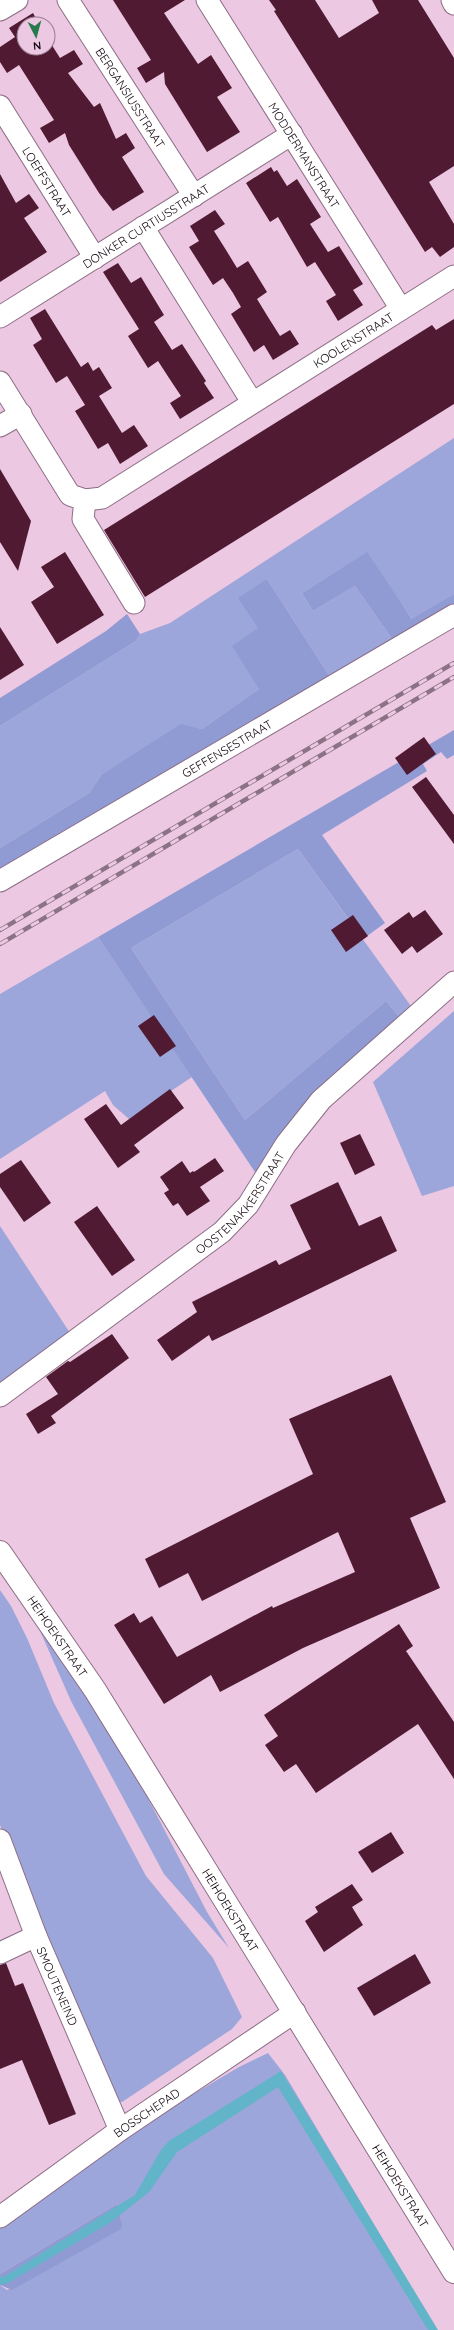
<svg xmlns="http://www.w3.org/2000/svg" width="454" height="2330" font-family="Quicksand,sans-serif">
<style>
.green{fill:#9ca6da}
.forest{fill:#909bd4}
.water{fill:#62b4c8}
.building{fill:#4f1a32}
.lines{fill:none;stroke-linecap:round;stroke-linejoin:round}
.minor-casing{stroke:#8d6d85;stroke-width:23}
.tertiary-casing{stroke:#8d6d85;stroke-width:24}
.minor{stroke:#fff;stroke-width:21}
.tertiary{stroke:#fff;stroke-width:22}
.rail-casing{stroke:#8b7285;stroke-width:4.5}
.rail{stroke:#ecc8e2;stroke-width:3;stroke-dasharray:9;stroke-linecap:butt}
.labels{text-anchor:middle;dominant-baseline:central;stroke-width:4;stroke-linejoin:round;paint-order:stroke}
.street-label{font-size:12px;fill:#160a13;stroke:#ecc8e2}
</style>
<rect width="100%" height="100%" fill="#ecc8e2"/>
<g class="green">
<polygon points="454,438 454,594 413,620 366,553 302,593 313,611 355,586 395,643 332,680 267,579 258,628 259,689 202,729 181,725 102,774 89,793 0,848 0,726 136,641 140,634 170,623"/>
<polygon points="298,849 413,1009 401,1019 386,1001 245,1120 131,948"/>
<polygon points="98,937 192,1077 129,1119 113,1105 105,1091 0,1159 0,994"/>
<polygon points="454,1011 454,1186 422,1196 373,1082"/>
<polygon points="0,1226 72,1336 0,1390"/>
<polygon points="0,1590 11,1606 27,1638 54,1703 146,1876 213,1958 242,2017 232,2029 122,2102 108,2102 0,1825"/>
<polygon points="26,1599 96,1698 207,1912 229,1948 164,1874 71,1701"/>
<polygon points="268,2053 285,2075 437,2330 0,2330 0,2285 7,2290 122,2223 117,2204 0,2274 0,2224 119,2138 239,2067"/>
</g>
<g class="forest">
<polygon points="367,552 412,619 454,594 454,610 395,643 355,586 313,611 302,593"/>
<polygon points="267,579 332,680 0,874 0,848 89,793 102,774 181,724 202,729 259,689 232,646 258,628 238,598"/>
<polygon points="127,614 140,634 136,641 0,726 0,698 106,631"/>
<polygon points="454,730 454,755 447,759 441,752 423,764 427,771 322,835 385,923 363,939 298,849 131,948 245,1120 386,1001 401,1019 259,1178 98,937"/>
<polygon points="117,2204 122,2223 121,2229 12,2290 0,2285 0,2274"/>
</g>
<polygon class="water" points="281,2071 438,2330 428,2330 278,2087 177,2152 149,2192 111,2222 8,2283 0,2285 0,2277 5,2276 135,2195 161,2150 169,2141"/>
<g class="building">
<polygon points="113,0 185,0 164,13 198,64 211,55 232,88 217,97 240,132 207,152 165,84 164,72 146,83 137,68 151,60"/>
<polygon points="269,0 315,0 339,38 379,13 372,0 418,0 454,58 454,166 429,182 454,224 454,247 440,257 432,247 425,252 274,11 276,10"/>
<polygon points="33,13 39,24 24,24 24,48 48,48 48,39 60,58 74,50 83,64 68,73 94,107 100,103 116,139 126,133 135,148 122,157 144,192 113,211 99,193 69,145 65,133 49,143 40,128 54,120 19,65 7,73 0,62 0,47 15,37 9,28"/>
<polygon points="271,167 274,172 277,170 287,186 297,179 321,217 310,224 328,252 339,246 363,284 353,290 363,305 338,321 326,301 336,295 315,262 307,267 278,217 270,222 246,183"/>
<polygon points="0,174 16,203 29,194 39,208 24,218 47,252 0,282"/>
<polygon points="215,210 225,224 214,231 226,250 237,268 248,261 267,292 257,299 268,317 280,336 290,330 299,344 273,360 264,345 254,352 231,314 241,307 233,293 223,278 213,285 189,247 199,241 190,226"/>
<polygon points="118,263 131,283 141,277 164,315 154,322 172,350 182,344 206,381 204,383 214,398 180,419 170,403 181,396 169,378 158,361 148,368 128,336 139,329 103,272"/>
<polygon points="45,309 81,367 88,362 93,371 99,367 112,388 99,396 122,433 134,425 148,446 120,464 108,443 98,449 75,411 85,405 67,376 56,383 33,345 42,339 30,318"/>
<polygon points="454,319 454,404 145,597 104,530 432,325 436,330"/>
<polygon points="0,469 31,521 18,571 0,542"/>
<polygon points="65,552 104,615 57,644 31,602 54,587 41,567"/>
<polygon points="0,627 24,665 0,680"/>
<polygon points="424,737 436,754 407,775 395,758"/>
<polygon points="426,777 454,815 454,844 412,787"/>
<polygon points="425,910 443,934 417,953 412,946 402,954 384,930 409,912 413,918"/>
<polygon points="353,915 368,936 346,952 331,930"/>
<polygon points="154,1015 176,1046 160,1057 138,1026"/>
<polygon points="170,1089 184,1108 134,1145 140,1152 118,1168 84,1119 106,1104 121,1125"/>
<polygon points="360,1134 375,1165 355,1175 340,1143"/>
<polygon points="215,1158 224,1171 200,1187 210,1201 187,1216 178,1203 173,1206 164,1193 169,1190 160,1177 182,1161 190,1173 193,1171 194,1172"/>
<polygon points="21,1160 51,1203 24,1222 0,1187 0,1174"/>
<polygon points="338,1182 359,1226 381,1216 397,1251 212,1341 209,1335 172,1361 157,1340 197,1312 192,1302 276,1260 279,1265 311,1249 290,1205"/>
<polygon points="97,1206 135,1260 112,1276 74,1222"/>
<polygon points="112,1334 129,1358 51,1416 56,1423 38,1434 26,1414 58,1394 46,1377 68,1361 70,1362"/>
<polygon points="391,1375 446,1502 410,1518 440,1588 303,1648 220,1692 211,1675 164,1704 114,1625 134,1613 140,1623 152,1616 177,1657 272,1606 273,1608 355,1572 338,1532 202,1601 188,1573 159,1588 145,1559 313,1474 289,1419"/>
<polygon points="399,1624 413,1646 406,1651 454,1722 454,1779 418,1724 316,1793 296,1764 284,1772 265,1745 278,1736 264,1715"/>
<polygon points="391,1832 404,1853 372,1873 358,1852"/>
<polygon points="352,1884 363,1900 352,1907 363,1925 324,1952 305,1921 318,1912 315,1907"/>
<polygon points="415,1954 431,1983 374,2016 357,1988"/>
<polygon points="6,1963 15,1986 23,1983 76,2114 49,2125 22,2060 0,2069 0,1965"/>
</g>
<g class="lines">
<defs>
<g id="minor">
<path id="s1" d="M68,0L194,196"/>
<path id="s2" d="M207,0L401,309"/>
<polyline points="452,0 454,4"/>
<polyline points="0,10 17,0"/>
<path id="s3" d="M0,106L95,258"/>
<polyline points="143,227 252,402"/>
<path id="s4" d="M0,317L292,134"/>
<polyline points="0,382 70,495 85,500 83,519 134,603"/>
<polyline points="0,426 21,414"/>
<path id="s5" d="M85,500L102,498L454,276"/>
<path id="s6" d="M0,881L454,615"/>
<path id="s7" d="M0,1396L222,1232L248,1205L286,1144L321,1100L454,982"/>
<path id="s8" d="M0,1840L36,1936L120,2130"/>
<polyline points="0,1953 36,1936"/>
<path id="s9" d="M0,2217L120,2130L295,2012"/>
</g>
<g id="tertiary">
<path id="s10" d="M0,1552L95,1690L454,2272"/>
</g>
</defs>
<use href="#minor" class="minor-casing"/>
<use href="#tertiary" class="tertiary-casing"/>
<use href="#minor" class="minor"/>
<use href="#tertiary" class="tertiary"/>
<defs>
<g id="rail">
<polyline points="0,930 454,663"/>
<polyline points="0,944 454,677"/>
</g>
</defs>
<use href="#rail" class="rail-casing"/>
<use href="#rail" class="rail"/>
</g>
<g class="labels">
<g class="street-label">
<text stroke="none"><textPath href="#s1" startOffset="116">BERGANSIUSSTRAAT</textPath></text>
<text stroke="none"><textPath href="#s2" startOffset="183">MODDERMANSTRAAT</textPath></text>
<text stroke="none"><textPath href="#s3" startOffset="89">LOEFFSTRAAT</textPath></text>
<text stroke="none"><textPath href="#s4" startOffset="172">DONKER CURTIUSSTRAAT</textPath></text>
<text stroke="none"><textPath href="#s5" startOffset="314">KOOLENSTRAAT</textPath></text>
<text stroke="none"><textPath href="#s6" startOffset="263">GEFFENSESTRAAT</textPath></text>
<text stroke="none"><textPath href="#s7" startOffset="310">OOSTENAKKERSTRAAT</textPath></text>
<text stroke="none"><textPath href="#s10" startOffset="102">HEIHOEKSTRAAT</textPath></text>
<text stroke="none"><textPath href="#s10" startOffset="426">HEIHOEKSTRAAT</textPath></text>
<text stroke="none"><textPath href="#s8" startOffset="157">SMOUTENEIND</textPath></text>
<text stroke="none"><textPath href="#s9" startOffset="180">BOSSCHEPAD</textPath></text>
<text stroke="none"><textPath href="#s10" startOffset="750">HEIHOEKSTRAAT</textPath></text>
</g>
</g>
<g transform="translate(36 36) rotate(174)"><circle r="19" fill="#ecc8e2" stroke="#967c8f"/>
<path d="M0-3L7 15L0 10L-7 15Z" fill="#267a4c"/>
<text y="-6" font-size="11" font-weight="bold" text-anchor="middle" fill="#160a13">N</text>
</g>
</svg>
